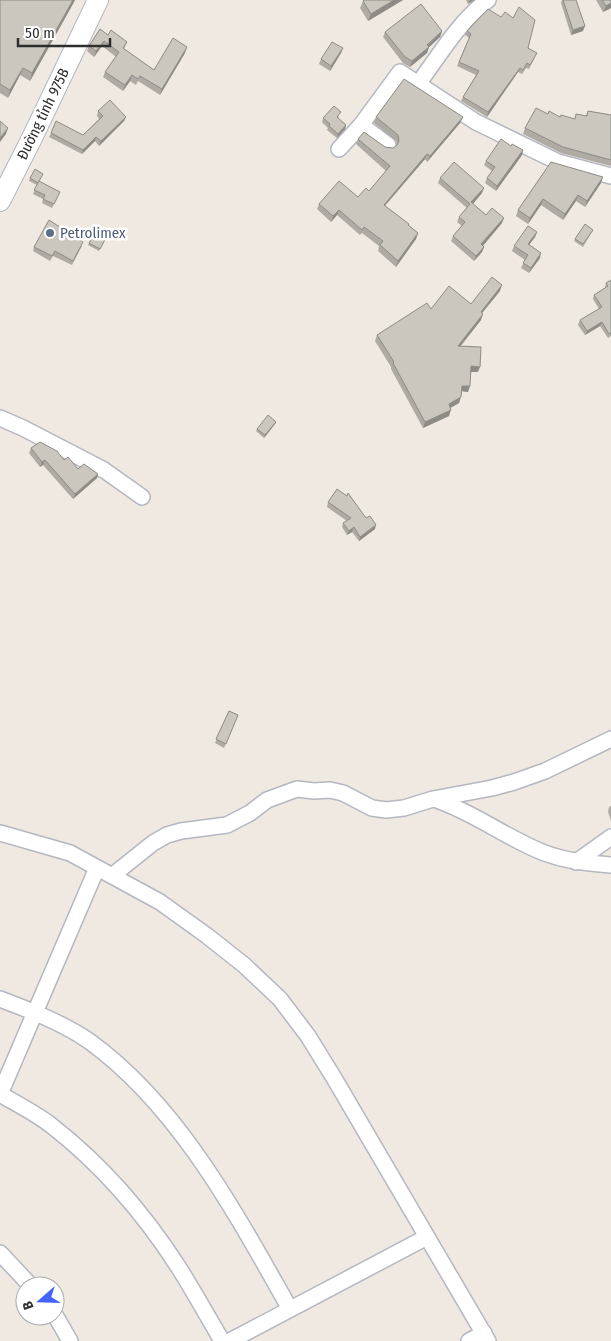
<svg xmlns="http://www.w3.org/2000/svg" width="611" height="1341" font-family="'Fira Sans Condensed',sans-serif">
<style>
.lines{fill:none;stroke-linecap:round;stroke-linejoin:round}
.minor-casing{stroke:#b4b7c1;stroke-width:18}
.secondary-casing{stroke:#b4b7c1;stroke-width:22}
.minor{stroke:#fff;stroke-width:15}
.secondary{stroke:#fff;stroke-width:20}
.wall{fill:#afaba4}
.shaded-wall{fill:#8e8b86}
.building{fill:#cbc7bf;stroke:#8e8b86}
.service-dot{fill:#5c6f8a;stroke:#fff;stroke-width:2}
.labels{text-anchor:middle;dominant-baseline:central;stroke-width:5;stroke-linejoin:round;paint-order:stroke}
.street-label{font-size:15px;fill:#2e2e2e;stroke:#fff}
.service-label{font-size:15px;fill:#4e5e75;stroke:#fff;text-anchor:start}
</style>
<rect width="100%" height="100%" fill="#efe9e1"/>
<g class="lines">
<defs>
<g id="minor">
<path d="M418,84C439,56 459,21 488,0"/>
<polyline points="361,125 388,145"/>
<polyline points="339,149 361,125 400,72 476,122 558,162 611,176"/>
<polyline points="0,418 23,428 104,470 142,497"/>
<path d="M434,799C473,812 505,837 542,852C565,861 587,863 611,865"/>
<polyline points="0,833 70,853 160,902 206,935 244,965 280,999 308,1036 334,1078 488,1341"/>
<polyline points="576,862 611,837"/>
<polyline points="113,875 153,843 167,835 181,831 227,825 250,813 267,800 297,789 314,791 330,790 343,793 372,808 386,810 404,808 433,799 492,788 514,782 545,771 611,739"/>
<path d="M0,999C29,1010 63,1023 89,1041C179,1106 236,1214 290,1309"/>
<path d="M0,1094C17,1104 37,1114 52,1126C102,1165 145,1215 179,1268C194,1292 208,1317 222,1341"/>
<polyline points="0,1094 97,868"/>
<polyline points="0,1253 31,1286"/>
<polyline points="55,1315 70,1341"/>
<polyline points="230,1341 427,1237"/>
<polyline points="469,1341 484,1333"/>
</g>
<polyline id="secondary" points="0,201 32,138 98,0"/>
</defs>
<use href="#minor" class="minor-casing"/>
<use href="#secondary" class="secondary-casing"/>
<use href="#minor" class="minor"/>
<use href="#secondary" class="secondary"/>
</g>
<g class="wall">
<polygon points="0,0 75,0 30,81 20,75 8,98 0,93"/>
<polygon points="365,0 403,0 368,21 360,8 363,1"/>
<polygon points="466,0 474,0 468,4"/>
<polygon points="562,0 576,0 583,31 571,35 561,3"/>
<polygon points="596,0 611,0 611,8 603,12"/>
<polygon points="501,17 513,18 528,48 535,57 529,69 526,68 522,74 518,72 487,117 461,101 463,97 476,75 457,66 469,38 465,35 467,31"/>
<polygon points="442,31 440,37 429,47 427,53 410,67 403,63 383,37 385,32"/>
<polygon points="108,35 127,42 124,49 154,70 185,53 160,95 138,81 136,85 130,81 123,91 103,77 105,72 116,57 102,46 94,57 87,51 89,46"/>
<polygon points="343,48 341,53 330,71 319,64 321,59"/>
<polygon points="98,111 126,117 124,121 99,146 95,141 82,154 49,137 51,133 83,135 99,119 97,116"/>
<polygon points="588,111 611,115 611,166 561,153 523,134 525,128 548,114 575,119 576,114 586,116"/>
<polygon points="339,116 338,118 346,125 345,129 337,138 327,130 328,128 322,122 323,118"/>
<polygon points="376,117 463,117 460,123 427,162 425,159 385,206 418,233 416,239 396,267 378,251 379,246 362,233 360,235 337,215 331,222 317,209 319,204 358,197 369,191 386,171 356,144 358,139 385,147 393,148 397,145 396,141 374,123"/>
<polygon points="511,146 523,150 522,155 496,191 485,183 487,178 492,171 484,165 486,161"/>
<polygon points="551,162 601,183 585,207 576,201 563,220 541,205 528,224 516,216 518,210"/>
<polygon points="30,178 39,182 60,192 52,208 42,203 43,199 33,194 37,185 29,181"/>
<polygon points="440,178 482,193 473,204 486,215 502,223 483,246 484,247 482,252 474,261 451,241 453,236 462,226 457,222 459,217 467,208 438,183"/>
<polygon points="593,230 583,247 574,241 575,239"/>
<polygon points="537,232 535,237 529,245 540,258 529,273 521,268 525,260 512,251 514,246"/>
<polygon points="107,236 99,251 88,245 89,243"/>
<polygon points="82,246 72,265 53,256 50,261 33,251 34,247"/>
<polygon points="611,280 611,336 608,338 600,326 585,335 578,325 580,320 599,309 593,299 594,295 605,288 605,287 606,283"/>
<polygon points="500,291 482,313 481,320 461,346 478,372 471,372 468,392 462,391 459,403 450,408 449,416 423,428 391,369 391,367 375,341 377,335 431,309 471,304"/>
<polygon points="276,422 275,424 264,438 256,431 257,429"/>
<polygon points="31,448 64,460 78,469 98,474 97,478 73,499 43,465 40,467 29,453"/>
<polygon points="328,502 366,518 375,529 359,541 352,532 347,535 342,527 343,523 347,521 327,507"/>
<polygon points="229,711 238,715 224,748 215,743"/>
<polygon points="611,806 611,821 608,812 609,807"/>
</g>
<g class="shaded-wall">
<polygon points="73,0 75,0 74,2 30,81 32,73"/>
<polygon points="394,0 403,0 368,21 371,14"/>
<polygon points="470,0 474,0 468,4"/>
<polygon points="611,3 611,8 603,12 606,6"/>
<polygon points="585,26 583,31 571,35 573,30"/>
<polygon points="442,31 440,37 426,50 429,47 427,53 410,67 412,61"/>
<polygon points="104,41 102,46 94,57 96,51"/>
<polygon points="187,47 185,53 160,95 162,89"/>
<polygon points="343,48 341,53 330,71 331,66"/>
<polygon points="23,68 20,75 8,98 10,90"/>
<polygon points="520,68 518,72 487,117 488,112"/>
<polygon points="132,75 130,81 123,91 125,85"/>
<polygon points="126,117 124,121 99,146 101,141"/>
<polygon points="463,117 460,123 427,162 430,156"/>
<polygon points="346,125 345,129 337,138 338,134"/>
<polygon points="8,128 6,134 0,142 0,138"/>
<polygon points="96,137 95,141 82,154 83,150"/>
<polygon points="523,150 522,155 496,191 497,186"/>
<polygon points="427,154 425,159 381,210 384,205"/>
<polygon points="603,177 601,183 585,207 587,201"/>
<polygon points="484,188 482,193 470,207 471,202"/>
<polygon points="578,195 576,201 563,220 565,214"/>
<polygon points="543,199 541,205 528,224 530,218"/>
<polygon points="339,210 337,215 331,222 333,216"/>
<polygon points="504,218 502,223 480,249 481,244"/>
<polygon points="537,232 535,237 526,249 528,244"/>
<polygon points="418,233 416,239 396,267 398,261"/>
<polygon points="484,247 482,252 474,261 476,256"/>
<polygon points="541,253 540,258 529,273 531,268"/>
<polygon points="502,285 500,291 478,318 481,312"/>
<polygon points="483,314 481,320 456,351 458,346"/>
<polygon points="602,322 600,326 585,335 587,331"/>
<polygon points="471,366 480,367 478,372 469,372"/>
<polygon points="462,386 470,386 468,392 460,391"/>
<polygon points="461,397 459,403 447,410 449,404"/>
<polygon points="451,410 449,416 423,428 425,422"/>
<polygon points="276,422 275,424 264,438 265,435"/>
<polygon points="45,460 43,465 40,467 42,462"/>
<polygon points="98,474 97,478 73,499 75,494"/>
<polygon points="376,525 375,529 359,541 360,537"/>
<polygon points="354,527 352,532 347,535 349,531"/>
</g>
<g class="building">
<polygon points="0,0 73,0 32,73 23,68 10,90 0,84"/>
<polygon points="365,0 394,0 371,14 363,1"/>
<polygon points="563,0 576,0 585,26 573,30"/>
<polygon points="602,0 611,0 611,3 606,6"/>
<polygon points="421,4 442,31 427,45 429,47 412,61 405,57 385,32"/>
<polygon points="519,7 535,20 528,48 537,53 530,65 527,63 523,70 520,68 488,112 463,97 479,71 459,62 471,34 467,31 488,9 501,17 505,12 513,18"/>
<polygon points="100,29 108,35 111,30 127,42 123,48 154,70 173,38 187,47 162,89 140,76 138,79 132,75 125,85 105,72 119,52 104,41 96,51 89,46"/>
<polygon points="332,42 343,48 331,66 321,59"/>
<polygon points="404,79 463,117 430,156 427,154 384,205 409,224 408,225 418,233 398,261 380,245 383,241 364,227 362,230 339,210 333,216 319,204 339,181 358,197 366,188 369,191 390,166 358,139 364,132 385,147 393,148 397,145 399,141 398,135 376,117"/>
<polygon points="110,100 126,117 101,141 96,137 83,150 51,133 56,121 83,135 103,116 98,111"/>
<polygon points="334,106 341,112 337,117 346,125 338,134 329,126 330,124 323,118"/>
<polygon points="536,108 548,114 549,111 560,117 561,115 575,119 576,114 587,116 588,111 611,115 611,160 563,147 525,128"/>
<polygon points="0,121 8,128 0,138"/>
<polygon points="501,139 511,146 512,144 523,150 497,186 487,178 495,167 486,161"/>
<polygon points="454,162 484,188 471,202 486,215 492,208 504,218 481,244 484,247 476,256 453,236 465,222 459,217 470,204 440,178"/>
<polygon points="551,162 603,177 587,201 578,195 565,214 543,199 530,218 518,210"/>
<polygon points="35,169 43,174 38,183 30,178"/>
<polygon points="39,181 60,192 54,204 43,199 45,195 34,190"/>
<polygon points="49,220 83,242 73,261 55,251 52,256 34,247"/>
<polygon points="585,224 593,230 583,244 575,239"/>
<polygon points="528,226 537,232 528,244 541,253 531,268 523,263 528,255 514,246"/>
<polygon points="97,228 108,234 100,249 89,243"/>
<polygon points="492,277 502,285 481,312 483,314 458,346 481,347 480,367 471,366 470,386 462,386 461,397 449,404 451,410 425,422 393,363 394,362 377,335 427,303 431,309 449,286 471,304"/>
<polygon points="611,280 611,333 609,334 602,322 587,331 580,320 602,307 594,295 608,286 606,283"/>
<polygon points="268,415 276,422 265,435 257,429"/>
<polygon points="40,442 57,451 64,460 68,457 78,469 84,464 98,474 75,494 45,460 42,462 31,448"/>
<polygon points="337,489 347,496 348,493 366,518 370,516 376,525 360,537 354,527 349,531 343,523 351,518 328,502"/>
<polygon points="229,711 238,715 226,744 216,739"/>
</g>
<circle class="service-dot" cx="50" cy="233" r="5"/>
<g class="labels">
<g class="street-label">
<text transform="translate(43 114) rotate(-64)">Đường tỉnh 975B</text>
</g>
<g class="service-label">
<text x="60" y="233">Petrolimex</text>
</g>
</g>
<g transform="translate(40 1301) rotate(250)"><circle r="24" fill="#ffffff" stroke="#ababab"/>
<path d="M0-4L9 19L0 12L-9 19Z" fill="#4264fb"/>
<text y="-8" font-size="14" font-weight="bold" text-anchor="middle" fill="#2e2e2e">B</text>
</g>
<path d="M18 38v8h92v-8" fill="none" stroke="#2e2e2e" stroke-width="2.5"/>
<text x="25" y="38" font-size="15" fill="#2e2e2e" stroke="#ffffff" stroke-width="4" paint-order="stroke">50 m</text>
</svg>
